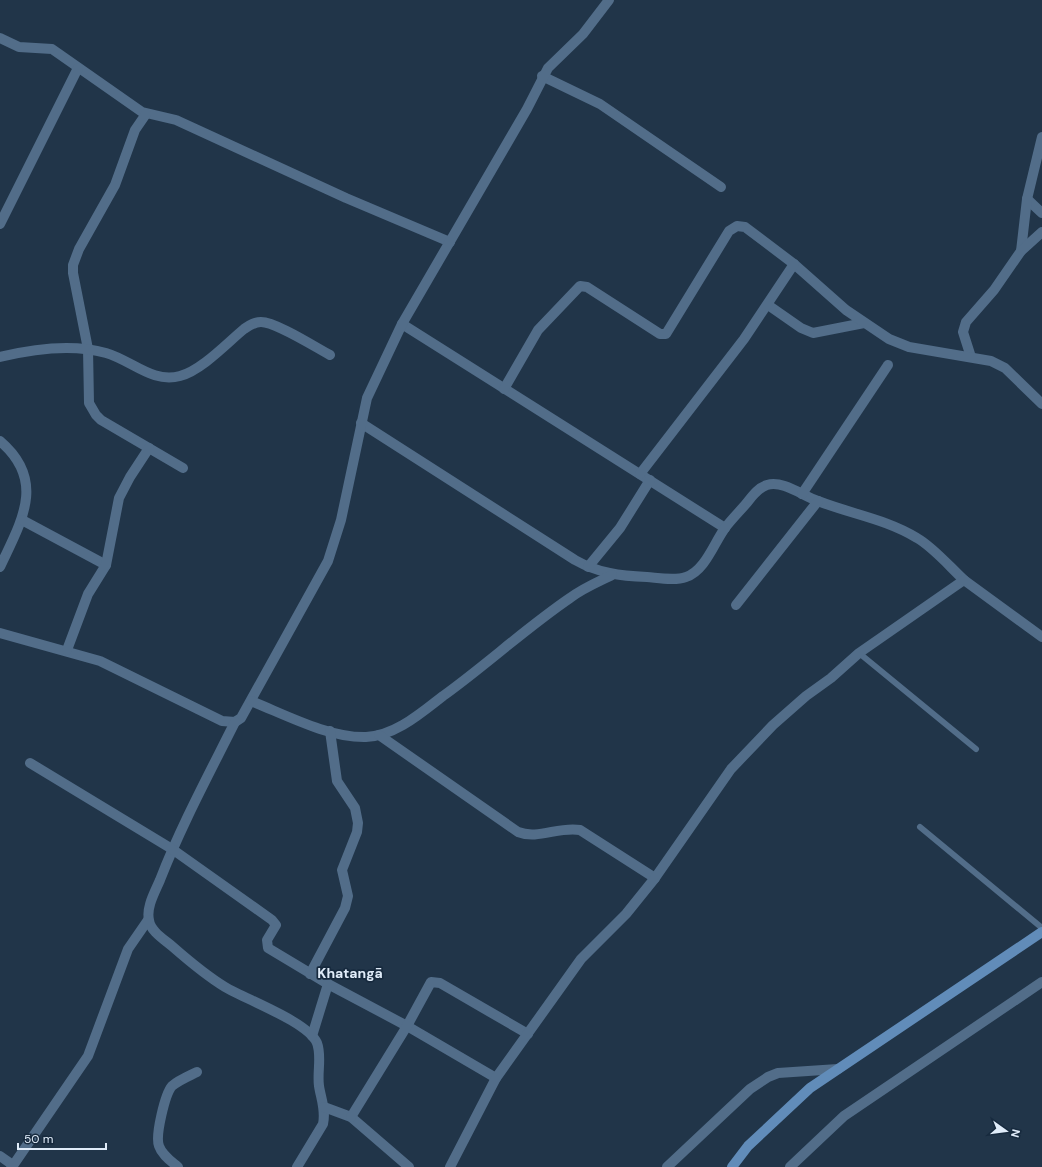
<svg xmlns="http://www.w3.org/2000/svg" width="1042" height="1167" font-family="'DM Sans',sans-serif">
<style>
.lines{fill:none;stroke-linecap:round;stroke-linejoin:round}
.lane{stroke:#526d89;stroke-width:6}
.street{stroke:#526d89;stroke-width:10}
.secondary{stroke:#618cb9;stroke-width:10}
.labels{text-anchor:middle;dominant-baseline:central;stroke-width:3.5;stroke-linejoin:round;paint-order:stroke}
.district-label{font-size:14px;font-weight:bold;fill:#e0ecf9;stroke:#172a3e}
</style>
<rect width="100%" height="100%" fill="#213549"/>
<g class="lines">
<g class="lane">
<polyline points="859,653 976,749"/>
<polyline points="920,827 1042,928"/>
</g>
<g class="street">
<polyline points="0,38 19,47 52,49 142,112 176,120 346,198 450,242"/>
<polyline points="542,76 600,104 721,187"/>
<polyline points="146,114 135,130 115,185 79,249 73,265 73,273 88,349 89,403 96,415 101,420 183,468"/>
<polyline points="1027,199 1042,213"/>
<polyline points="0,224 78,68"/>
<polyline points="1021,251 1027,199 1042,137"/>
<polyline points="768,305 801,328 813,333 864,323"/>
<polyline points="402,324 725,528"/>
<path d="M0,357C33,349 74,344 106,353C131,360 153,384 180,376C202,370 227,343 244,329C250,325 254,322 261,322C276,322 315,347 330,355"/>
<polyline points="971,357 963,332 966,322 994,290 1021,251 1042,232"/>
<polyline points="504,389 538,330 580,286 587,287 660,334 666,334 729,231 737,226 745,227 794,264 846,310 889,339 909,347 991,361 1005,368 1042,404"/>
<path d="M361,423L575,560C598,573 620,576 647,577C659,578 675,581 686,577C705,571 714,543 725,528C731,520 738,513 745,505C751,498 757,488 767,485C783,480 803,496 818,501C851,514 886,519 917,538C933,547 950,567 964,580"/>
<path d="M0,441C47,481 21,522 0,567"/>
<polyline points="640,474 744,339 794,264"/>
<polyline points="802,494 888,365"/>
<polyline points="22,520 106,565"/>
<polyline points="588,567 620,528 650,480"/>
<polyline points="736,605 818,501"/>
<polyline points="0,633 100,661 222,721 235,722 241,718 328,561 341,520 367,398 402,324 527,109 548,68 583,34 609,0"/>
<polyline points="67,650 88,594 106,565 119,498 130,477 149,448"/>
<path d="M251,701C286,715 329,738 366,737C395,736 421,713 443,696C486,665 526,628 570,598C583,588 598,582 612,575"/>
<path d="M235,722C209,774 181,826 160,880C155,892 146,907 149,920C150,931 165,940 173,947C189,961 207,976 225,987C247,1000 308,1022 317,1043C322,1056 317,1072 319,1086C321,1099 326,1110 323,1124L297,1167"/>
<path d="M379,735L518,832C538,840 559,826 580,830L655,878"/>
<polyline points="30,763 172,849 272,920 276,925 267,940 268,948 328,984"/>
<polyline points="310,974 345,908 348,896 342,870 357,832 358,823 355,808 337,781 330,731"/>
<polyline points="312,1036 328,984 407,1026 496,1078"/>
<polyline points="324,1107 351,1117 409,1167"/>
<polyline points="351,1117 407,1026 431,982 440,983 528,1034"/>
<polyline points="0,1156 10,1163 12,1167"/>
<polyline points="12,1167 88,1056 128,949 148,920"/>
<path d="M178,1167C171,1161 162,1155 159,1146C155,1136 165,1094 172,1086C179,1080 189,1076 197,1072"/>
<polyline points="450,1167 496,1078 581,959 626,914 655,878 731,769 773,725 806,696 831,678 859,653 964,580 1042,637"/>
<polyline points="667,1167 750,1089 768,1077 778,1073 838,1069"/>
<polyline points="790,1167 844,1116 1042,982"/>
</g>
<polyline class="secondary" points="732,1167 748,1146 810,1088 1042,932"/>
</g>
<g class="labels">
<g class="district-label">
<text x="350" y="973">Khatangā</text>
</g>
</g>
<g transform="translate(1006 1131) rotate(104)" stroke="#172a3e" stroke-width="3" paint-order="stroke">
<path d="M0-3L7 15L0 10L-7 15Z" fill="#e0ecf9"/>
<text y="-6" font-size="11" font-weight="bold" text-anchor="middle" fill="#e0ecf9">N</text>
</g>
<path d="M18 1143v6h88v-6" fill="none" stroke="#e0ecf9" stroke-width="2"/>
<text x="24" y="1143" font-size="12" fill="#e0ecf9" stroke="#172a3e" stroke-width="3" paint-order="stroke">50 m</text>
</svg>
